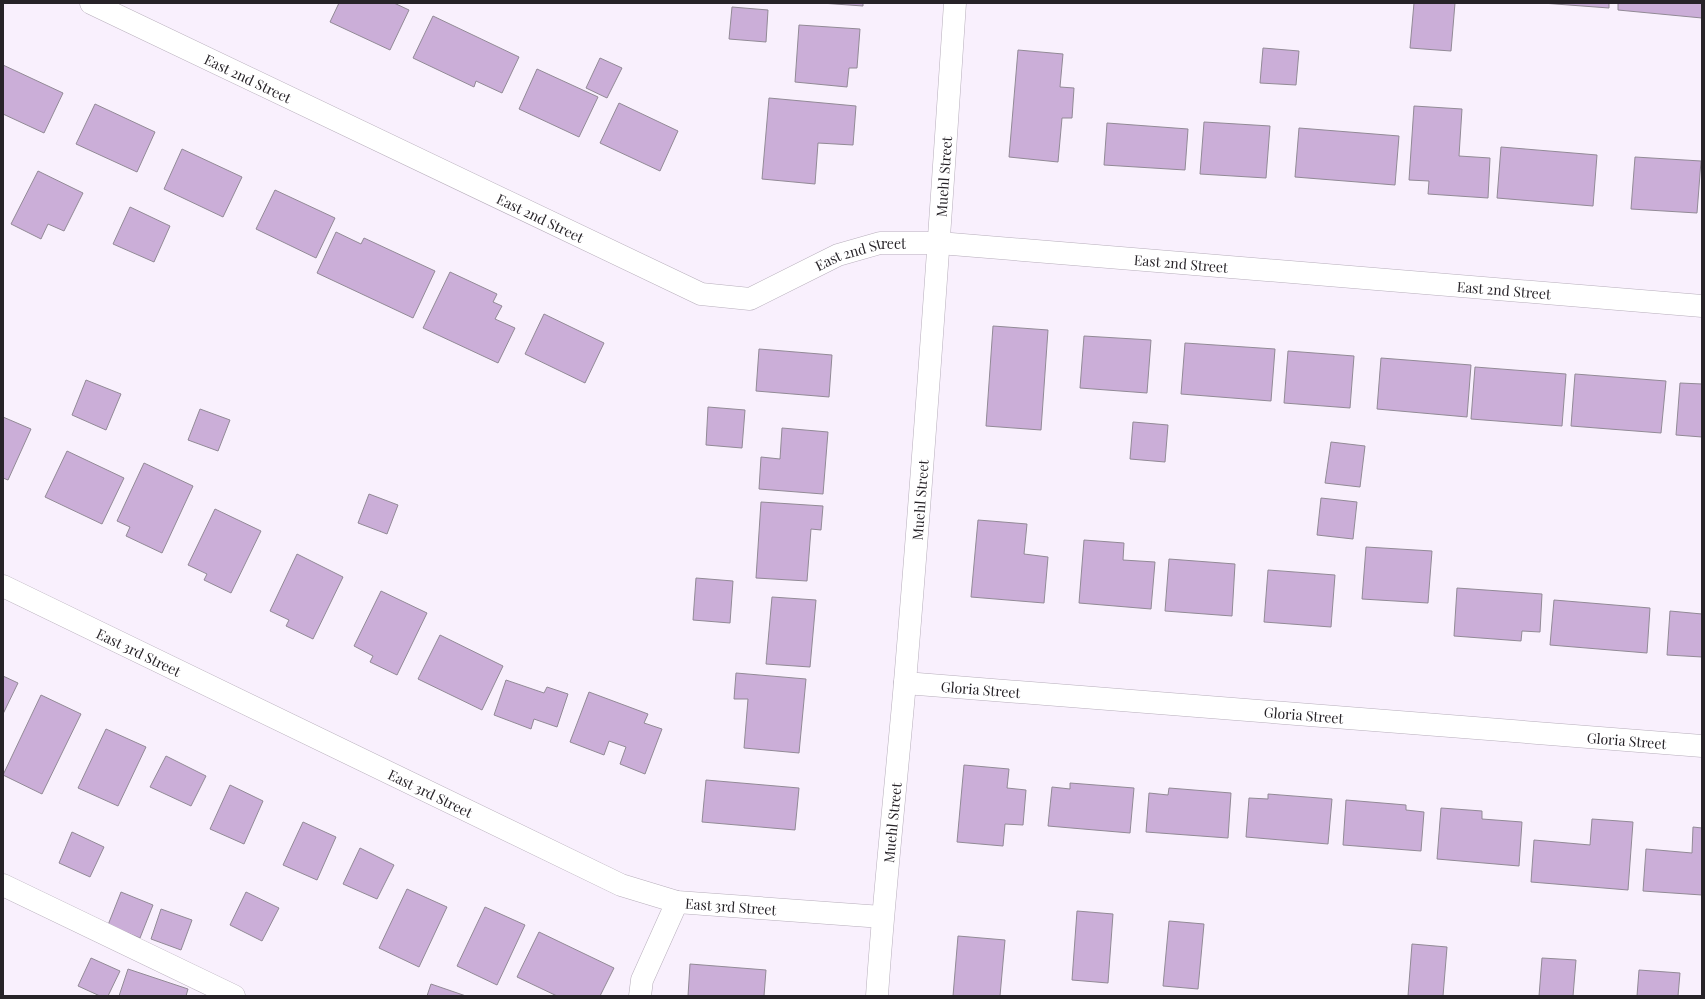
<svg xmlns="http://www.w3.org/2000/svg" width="1705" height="999" font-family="'Playfair Display',serif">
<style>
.building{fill:#cbaed8;stroke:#928a96}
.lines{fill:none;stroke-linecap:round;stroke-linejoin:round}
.minor-casing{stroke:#b7aebb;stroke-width:23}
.minor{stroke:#fff;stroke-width:22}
.labels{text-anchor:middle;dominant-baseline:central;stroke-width:3;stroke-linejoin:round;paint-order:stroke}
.street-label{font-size:14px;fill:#272328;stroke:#f9f0fd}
</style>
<rect width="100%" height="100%" fill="#f9f0fd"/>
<g class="building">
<polygon points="339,3 394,3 409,10 390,50 330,22"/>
<polygon points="821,3 863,3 863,6"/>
<polygon points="1414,3 1455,3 1451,51 1410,48"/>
<polygon points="1542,3 1609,3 1609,8"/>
<polygon points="1618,3 1702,3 1702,18 1618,10"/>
<polygon points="732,7 768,10 766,42 729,39"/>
<polygon points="433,16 519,57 502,93 476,81 474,87 413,58"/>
<polygon points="799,25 860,29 857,68 849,68 847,87 795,82"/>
<polygon points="1263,48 1299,51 1296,85 1260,83"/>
<polygon points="1018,50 1063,54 1060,87 1074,88 1072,118 1062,118 1058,162 1009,157"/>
<polygon points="600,58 622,68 607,98 586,88"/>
<polygon points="3,65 63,93 44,133 3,114"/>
<polygon points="537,69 598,97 579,137 519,109"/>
<polygon points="769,98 856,106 853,145 818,143 815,184 762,179"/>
<polygon points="619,103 678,131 660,171 600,143"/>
<polygon points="95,104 155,132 137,172 76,144"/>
<polygon points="1414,106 1462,109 1459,156 1490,158 1488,198 1428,194 1429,181 1409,180"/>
<polygon points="1204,122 1270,126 1266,178 1200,174"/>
<polygon points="1107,123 1188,129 1185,170 1104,165"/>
<polygon points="1299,128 1399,136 1395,185 1295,177"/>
<polygon points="1501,147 1597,155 1593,206 1497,198"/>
<polygon points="182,149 242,177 223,217 164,189"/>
<polygon points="1635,157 1701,161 1697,213 1631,209"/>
<polygon points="38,171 83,193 64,231 48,224 41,239 11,224"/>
<polygon points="275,190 335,218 316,258 256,229"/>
<polygon points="130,207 170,226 154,262 113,244"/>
<polygon points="336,232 361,244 364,238 435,271 413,318 317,273"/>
<polygon points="450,272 497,294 493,302 502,306 495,319 515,328 498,363 423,328"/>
<polygon points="544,314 604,343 585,383 525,354"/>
<polygon points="993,326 1048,330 1041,430 986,426"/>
<polygon points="1084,336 1151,340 1147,393 1080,388"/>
<polygon points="1185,343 1275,349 1271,401 1181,394"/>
<polygon points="759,349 832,355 829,397 756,391"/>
<polygon points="1288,351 1354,356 1350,408 1284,403"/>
<polygon points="1381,358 1471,365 1467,417 1377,409"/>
<polygon points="1475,367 1566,374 1562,426 1471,419"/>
<polygon points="1575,374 1666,381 1661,433 1571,426"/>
<polygon points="86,380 121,394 106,430 72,415"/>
<polygon points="1680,383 1702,384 1702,437 1676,435"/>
<polygon points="708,407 745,410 742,448 706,445"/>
<polygon points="200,409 230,420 218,451 188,440"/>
<polygon points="3,417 31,429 8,480 3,478"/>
<polygon points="1133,422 1168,425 1165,462 1130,459"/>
<polygon points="782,428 828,432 823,494 759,489 761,457 780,459"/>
<polygon points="1331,442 1365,446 1360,487 1325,483"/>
<polygon points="67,451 124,478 102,524 45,497"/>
<polygon points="144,463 193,486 162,553 126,536 130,527 117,521"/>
<polygon points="369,494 398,505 387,534 358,523"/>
<polygon points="1321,498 1357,502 1353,539 1317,535"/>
<polygon points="761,502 823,506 821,530 811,529 807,581 756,578"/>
<polygon points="215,509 261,531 231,593 204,580 207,574 188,565"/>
<polygon points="978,520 1027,524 1024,554 1048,557 1044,603 971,597"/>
<polygon points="1084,540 1124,543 1123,560 1155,562 1151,609 1079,603"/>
<polygon points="1366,547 1432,551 1428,603 1362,599"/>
<polygon points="297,554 343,577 313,639 286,626 289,620 270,611"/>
<polygon points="1169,559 1235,564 1232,616 1165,611"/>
<polygon points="1268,570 1335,575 1331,627 1264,622"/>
<polygon points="696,578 733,581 730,623 693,620"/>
<polygon points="1457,588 1542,594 1540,632 1522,631 1521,641 1454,636"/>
<polygon points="381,591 427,613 397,675 370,662 373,656 354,646"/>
<polygon points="772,597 816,600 810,667 766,664"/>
<polygon points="1554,600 1650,608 1647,653 1550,645"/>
<polygon points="1670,611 1702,614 1702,657 1667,655"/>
<polygon points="440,635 503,666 482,710 418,679"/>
<polygon points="736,673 806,679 799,753 744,748 748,699 734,699"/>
<polygon points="3,676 18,683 3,714"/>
<polygon points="506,680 544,693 547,687 568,694 557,727 534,719 531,729 494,715"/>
<polygon points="589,692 648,714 644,723 662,729 645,774 620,764 626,747 609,741 604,755 570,742"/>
<polygon points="41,695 81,714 42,794 3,775"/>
<polygon points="106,729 146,747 118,806 78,788"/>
<polygon points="166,756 206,776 191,806 150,787"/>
<polygon points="964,765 1009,769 1007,788 1026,790 1023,825 1005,824 1003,846 957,842"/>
<polygon points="706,780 799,788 795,830 702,822"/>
<polygon points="1070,783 1134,788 1130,833 1048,826 1052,787 1070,789"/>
<polygon points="230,785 263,801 244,844 210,829"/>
<polygon points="1169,788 1231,793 1228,838 1146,832 1149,793 1168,795"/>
<polygon points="1268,794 1332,799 1328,844 1246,837 1249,798 1268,799"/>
<polygon points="1346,800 1406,805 1406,810 1424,812 1421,851 1343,845"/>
<polygon points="1441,808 1482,811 1482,819 1522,822 1519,866 1437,859"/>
<polygon points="1592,819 1633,822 1628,890 1531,882 1534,840 1590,845"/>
<polygon points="303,822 336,837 317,880 283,865"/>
<polygon points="1693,827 1702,828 1702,895 1643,891 1646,849 1692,853"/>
<polygon points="72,832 104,847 90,877 59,863"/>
<polygon points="360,848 394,865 377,899 343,884"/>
<polygon points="407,889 447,907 419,967 379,948"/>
<polygon points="121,892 153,905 140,938 108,925"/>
<polygon points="246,892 279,908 262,941 230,925"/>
<polygon points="485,907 525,925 497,985 457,966"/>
<polygon points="161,909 192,920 181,950 151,939"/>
<polygon points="1077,911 1113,914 1108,983 1072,980"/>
<polygon points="1169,921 1204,924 1198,989 1163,986"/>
<polygon points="539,932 614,968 600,996 557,996 517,977"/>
<polygon points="958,936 1005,940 1000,996 953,996"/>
<polygon points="1412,944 1447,947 1443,996 1408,996"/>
<polygon points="91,958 120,971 108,996 100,996 78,986"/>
<polygon points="1542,958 1576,960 1573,996 1539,996"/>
<polygon points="690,964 766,970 764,996 688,996"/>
<polygon points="128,969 188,989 186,996 119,996"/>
<polygon points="1639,970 1680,973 1678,996 1637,996"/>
<polygon points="431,984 466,996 427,996"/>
</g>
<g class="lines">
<defs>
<g id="minor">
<path id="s1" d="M91,3L701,294L750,299L838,255L880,243H939L1702,306"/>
<path id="s2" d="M3,586L621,885L677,902L882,917"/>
<path id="s3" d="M905,683L1702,746"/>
<polyline points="3,885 234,996"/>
<polyline points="640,996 642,980 677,902"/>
<path id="s4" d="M877,996C884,891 896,787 905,682C924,456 940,229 955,3"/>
</g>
</defs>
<use href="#minor" class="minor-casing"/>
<use href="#minor" class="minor"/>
</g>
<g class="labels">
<g class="street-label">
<text stroke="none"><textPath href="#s1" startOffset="174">East 2nd Street</textPath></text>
<text stroke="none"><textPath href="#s4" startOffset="822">Muehl Street</textPath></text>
<text stroke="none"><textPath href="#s1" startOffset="498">East 2nd Street</textPath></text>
<text stroke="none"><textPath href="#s1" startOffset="846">East 2nd Street</textPath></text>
<text stroke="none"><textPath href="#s1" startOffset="1169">East 2nd Street</textPath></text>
<text stroke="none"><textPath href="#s1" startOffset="1493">East 2nd Street</textPath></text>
<text stroke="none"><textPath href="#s4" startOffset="498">Muehl Street</textPath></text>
<text stroke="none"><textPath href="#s2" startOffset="151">East 3rd Street</textPath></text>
<text stroke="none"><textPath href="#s3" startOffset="76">Gloria Street</textPath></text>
<text stroke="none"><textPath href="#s3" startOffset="400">Gloria Street</textPath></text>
<text stroke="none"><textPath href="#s3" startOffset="724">Gloria Street</textPath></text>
<text stroke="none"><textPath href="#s2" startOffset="475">East 3rd Street</textPath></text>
<text stroke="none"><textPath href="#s4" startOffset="174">Muehl Street</textPath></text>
<text stroke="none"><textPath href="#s2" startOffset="799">East 3rd Street</textPath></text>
</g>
</g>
<rect width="1705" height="999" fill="none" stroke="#272328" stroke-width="8"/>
</svg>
